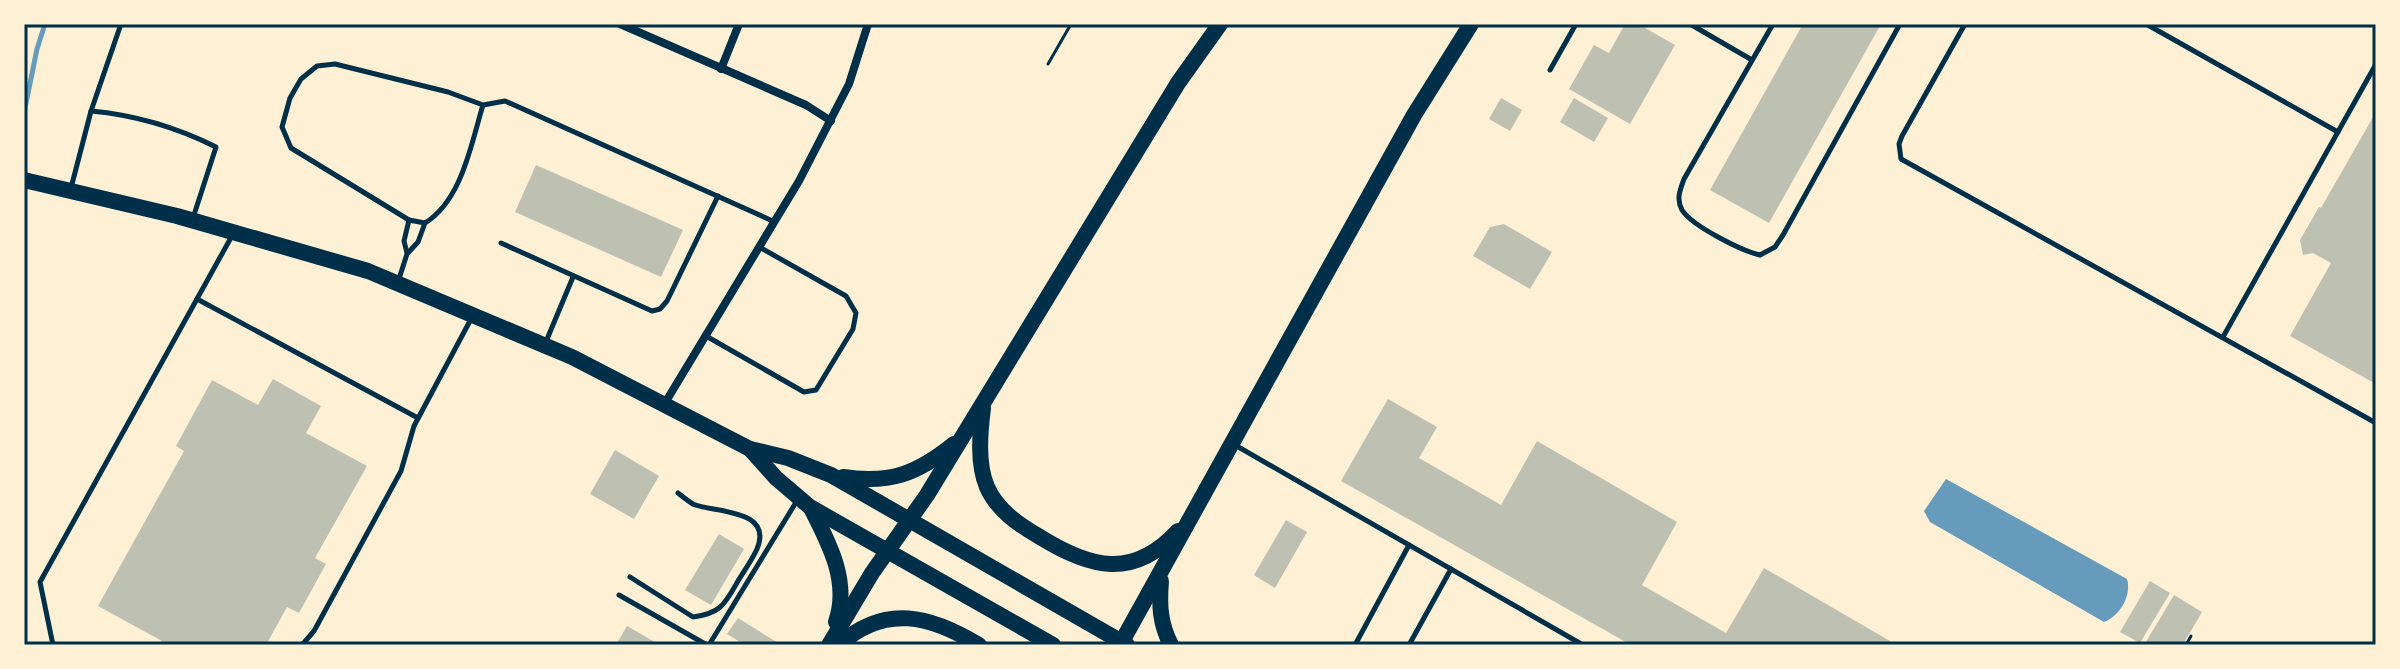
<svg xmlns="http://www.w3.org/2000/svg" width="2400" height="669" font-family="Helvetica,sans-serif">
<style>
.water{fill:#669bbc}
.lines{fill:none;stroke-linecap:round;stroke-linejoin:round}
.stream{stroke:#669bbc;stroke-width:5}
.building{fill:#bec0b2}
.path{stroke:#003049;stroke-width:3}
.service{stroke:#003049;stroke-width:5}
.minor{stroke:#003049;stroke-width:8}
.primary{stroke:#003049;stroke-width:16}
.neatline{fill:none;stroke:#003049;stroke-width:3}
</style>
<rect width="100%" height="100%" fill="#fdf0d5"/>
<path class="water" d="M1946,479L2127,579C2132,595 2120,616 2104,622L1930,522L1924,511Z"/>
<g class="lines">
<polyline class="stream" points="24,113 37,49 45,24"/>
</g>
<g class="building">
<polygon points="1625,24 1638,24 1675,45 1630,124 1569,89 1594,45 1609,53"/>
<polygon points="1803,24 1881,24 1769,223 1710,190"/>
<polygon points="1501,98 1522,110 1510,131 1489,119"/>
<polygon points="1574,98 1608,118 1594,142 1560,122"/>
<polygon points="2376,112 2376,384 2290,336 2331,263 2313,253 2303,255 2300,240 2319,207 2321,208"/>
<polygon points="536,165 683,230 661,277 515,212"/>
<polygon points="1504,224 1552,252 1530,289 1473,256 1490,227"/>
<polygon points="273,379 321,406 306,433 367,466 315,558 326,564 299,613 287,607 266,645 160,645 162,641 98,606 184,451 176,446 212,380 258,405"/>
<polygon points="1388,399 1437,427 1419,458 1501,505 1537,441 1677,522 1642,585 1726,633 1764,568 1897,645 1631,645 1341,481"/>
<polygon points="615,450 659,476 634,519 590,494"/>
<polygon points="1286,520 1307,532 1275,588 1254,575"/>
<polygon points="719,534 744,549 711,605 685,590"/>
<polygon points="2150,581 2170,593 2140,643 2120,632"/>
<polygon points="2174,595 2202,612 2185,641 2183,645 2144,645"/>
<polygon points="738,618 781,645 745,645 727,634"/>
<polygon points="627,626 660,645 616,645"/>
</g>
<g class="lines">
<g class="path">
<polyline points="1048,64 1071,24"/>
<polyline points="2186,645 2191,636"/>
</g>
<g class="service">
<polyline points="1690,24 1752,60"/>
<path d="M1773,24L1684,179C1680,190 1676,199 1682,210C1692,226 1742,251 1760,255L1775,247L1783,235L1900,24"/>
<polyline points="1965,24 1902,136 1899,144 1901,159 2376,423"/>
<polyline points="2146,24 2338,132"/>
<polyline points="1550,70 1576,24"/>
<path d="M483,105C471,144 462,200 425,223L409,220L291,148L282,127L290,98L301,79L317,66L335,64L448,92L483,105L505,101L775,222"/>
<polyline points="91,111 121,24"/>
<path d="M71,188L91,111C135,115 176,127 216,147L193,218"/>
<polyline points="501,243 652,311 660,309 667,301 718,196"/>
<polyline points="407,253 404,241 409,220"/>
<polyline points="398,282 407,254 418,242 425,223"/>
<polyline points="197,299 418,418"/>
<polyline points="706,336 804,392 816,390 853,329 856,313 846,296 761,248"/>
<polyline points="2223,337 2376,64"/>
<polyline points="545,344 573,277"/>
<polyline points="1235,445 1583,645"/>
<path d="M630,577L693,617C721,613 724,605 738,581C744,571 752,560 757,549C774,508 713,513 693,504C688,501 683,497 678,493"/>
<polyline points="619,595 707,645"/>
<polyline points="53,645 40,582 233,234"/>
<polyline points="302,645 314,631 401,471 414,426 471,319"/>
<polyline points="709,645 798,499"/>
<polyline points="1355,645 1409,545"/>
<polyline points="1409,645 1451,569"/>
</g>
<g class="minor">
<polyline points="620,24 806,105 831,121"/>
<polyline points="721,69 739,24"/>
<polyline points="665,403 799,181 849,84 868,24"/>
</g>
<g class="primary">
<polyline points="24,180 177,216 368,271 572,357 750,449 788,458 831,475 1127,645"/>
<path d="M983,408C980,432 977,464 987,487C997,510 1019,525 1040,537C1090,568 1133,580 1178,531"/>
<polyline points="750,449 776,478 810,507 1053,645"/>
<path d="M843,477C890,484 917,474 954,444"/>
<path d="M811,508C829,543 850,582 836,622"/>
<path d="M1161,581C1159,605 1160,624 1171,645"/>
<polyline points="829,645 872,573 927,495 1178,83 1220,24"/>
<path d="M839,645C885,603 931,616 979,645"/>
<polyline points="1120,645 1414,115 1471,24"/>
</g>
</g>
<rect width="2400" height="669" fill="none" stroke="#fdf0d5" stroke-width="52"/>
<rect x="26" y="26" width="2348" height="617" class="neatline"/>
</svg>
